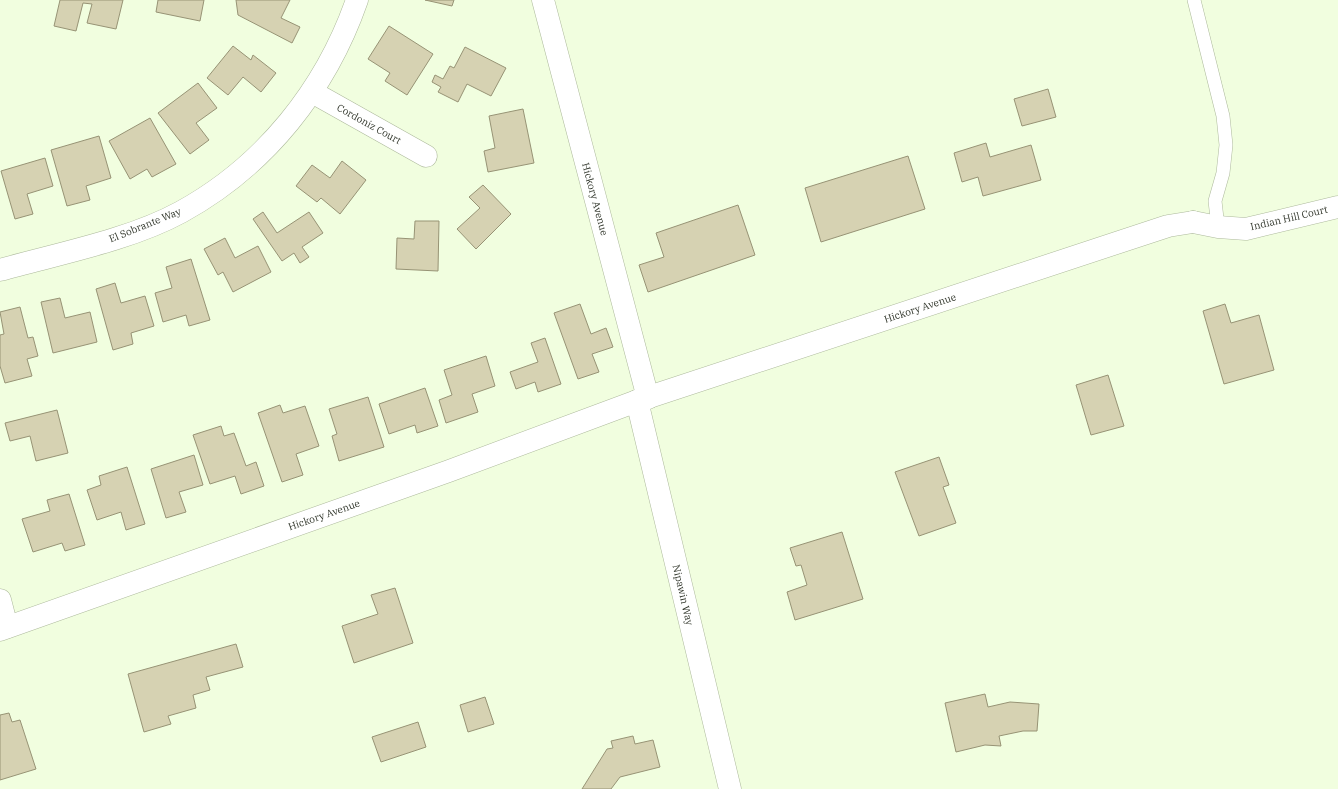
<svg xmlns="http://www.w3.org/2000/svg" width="1338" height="789" font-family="'IBM Plex Serif',serif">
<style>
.building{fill:#d6d2b2;stroke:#979375}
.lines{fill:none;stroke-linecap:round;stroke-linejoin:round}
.lane-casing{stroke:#adb99c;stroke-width:14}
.street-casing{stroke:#adb99c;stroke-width:23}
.secondary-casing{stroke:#adb99c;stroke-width:23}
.lane{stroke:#fff;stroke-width:13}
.street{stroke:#fff;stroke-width:22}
.secondary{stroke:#fff;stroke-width:22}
.labels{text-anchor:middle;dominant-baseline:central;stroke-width:3.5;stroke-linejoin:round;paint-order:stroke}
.street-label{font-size:10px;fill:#32372c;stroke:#fff}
</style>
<rect width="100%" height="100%" fill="#f1fedf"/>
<g class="building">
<polygon points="60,0 123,0 116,29 87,23 92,4 83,3 76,31 54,26"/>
<polygon points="158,0 204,0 200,21 156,12"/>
<polygon points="236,0 290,0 281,18 300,27 292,43 238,15"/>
<polygon points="425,0 454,0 452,6"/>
<polygon points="389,26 433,54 407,95 385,81 390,73 368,59"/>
<polygon points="233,46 251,60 253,55 276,73 261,92 243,77 228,95 207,78"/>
<polygon points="465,47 506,68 491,96 467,84 458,102 438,92 441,87 432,82 435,75 443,79 450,66 454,68"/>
<polygon points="198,83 217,108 196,123 209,140 190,154 158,113"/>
<polygon points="1048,89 1056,117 1022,126 1014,99"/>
<polygon points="523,109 534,163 488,172 484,151 495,148 489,116"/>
<polygon points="150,118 176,164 152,177 147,169 130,179 109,141"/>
<polygon points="99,136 111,178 86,186 90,200 67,206 51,150"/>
<polygon points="986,143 990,157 1031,145 1041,180 983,196 978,177 962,182 954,153"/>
<polygon points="908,156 925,209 821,242 805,188"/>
<polygon points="45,158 53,186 27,194 33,214 15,219 1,171"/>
<polygon points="342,161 366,180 340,214 321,198 317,202 296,186 312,165 330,178"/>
<polygon points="483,185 511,214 476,249 457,229 480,208 469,197"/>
<polygon points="738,205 755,255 648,292 639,265 664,257 656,233"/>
<polygon points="263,212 277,233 309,212 323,233 302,247 309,257 300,263 294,253 282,261 253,219"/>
<polygon points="415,221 439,221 438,271 396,269 397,238 414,239"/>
<polygon points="225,238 235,258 258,246 271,272 233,292 223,272 218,275 204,249"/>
<polygon points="191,259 210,320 189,326 186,315 163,322 155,293 172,288 166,267"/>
<polygon points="115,283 121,303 145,296 154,326 131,333 133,344 113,350 96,289"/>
<polygon points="60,298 65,318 90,312 97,342 53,353 41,302"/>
<polygon points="580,304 591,334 606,328 613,347 592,354 599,372 578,379 554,313"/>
<polygon points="1225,304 1231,323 1259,315 1274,370 1224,384 1203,311"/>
<polygon points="20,307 28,338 33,337 38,356 27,359 32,376 5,383 0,366 0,335 4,334 0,312"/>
<polygon points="545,338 561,384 538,392 535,382 516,389 510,372 538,362 531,343"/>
<polygon points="486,356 495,386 472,394 478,412 446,423 439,400 452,395 444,370"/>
<polygon points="1108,375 1124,426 1091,435 1076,385"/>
<polygon points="425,388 438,426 417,433 415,425 389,434 379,404"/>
<polygon points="368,397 384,447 339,461 332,436 337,434 329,409"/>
<polygon points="280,405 283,413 305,406 319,446 296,454 303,475 282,482 258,413"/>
<polygon points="57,410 68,453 36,461 30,436 10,441 5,423"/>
<polygon points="221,426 224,436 234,433 246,466 256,462 264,486 241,494 235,476 210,484 193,435"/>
<polygon points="194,455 203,485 179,492 186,512 166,518 151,469"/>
<polygon points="939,457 949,485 943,487 956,523 919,536 895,472"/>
<polygon points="127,467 145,524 126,530 121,512 97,520 87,490 101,485 99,476"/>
<polygon points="69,494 85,545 65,551 62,543 33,552 22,519 50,511 47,500"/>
<polygon points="842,532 863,599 795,620 787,592 807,585 801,565 796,566 790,548"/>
<polygon points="395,588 413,643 354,663 342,626 378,614 371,595"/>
<polygon points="236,644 243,667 206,677 210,690 193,695 196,708 168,716 171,724 144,732 128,674"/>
<polygon points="985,694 988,707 1010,702 1039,704 1037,731 1023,731 999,736 1001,746 985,745 956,752 945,703"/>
<polygon points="485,697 494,724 468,732 460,705"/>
<polygon points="9,713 12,722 20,720 36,769 0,780 0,715"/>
<polygon points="418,722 426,747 381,762 372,737"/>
<polygon points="633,736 635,744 653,740 660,767 620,777 611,789 582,789 607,749 613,748 611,741"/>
</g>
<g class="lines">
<defs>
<polyline id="lane" points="1194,0 1223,116 1226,145 1223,173 1215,201 1218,227"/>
<g id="street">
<polyline points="543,0 648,398"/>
<polyline points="312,92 426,156"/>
<polyline points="1193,222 1218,227 1246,229 1338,207"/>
<path d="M0,270C57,254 130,240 181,212C265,166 326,89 357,0"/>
<polyline points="637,401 730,789"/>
<polyline points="0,600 7,627"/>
</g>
<polyline id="secondary" points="0,630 449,471 637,401 1168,226 1193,222"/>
</defs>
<use href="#lane" class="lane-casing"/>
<use href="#street" class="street-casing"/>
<use href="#secondary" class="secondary-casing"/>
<use href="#lane" class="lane"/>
<use href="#street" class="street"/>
<use href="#secondary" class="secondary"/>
</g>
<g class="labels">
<g class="street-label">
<text transform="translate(369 124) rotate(29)">Cordoniz Court</text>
<text transform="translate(595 199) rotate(75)">Hickory Avenue</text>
<text transform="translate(1289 218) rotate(-13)">Indian Hill Court</text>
<text transform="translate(145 225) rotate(-22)">El Sobrante Way</text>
<text transform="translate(920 308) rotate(-18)">Hickory Avenue</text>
<text transform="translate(324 515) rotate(-19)">Hickory Avenue</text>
<text transform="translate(683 595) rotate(77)">Nipawin Way</text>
</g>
</g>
</svg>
